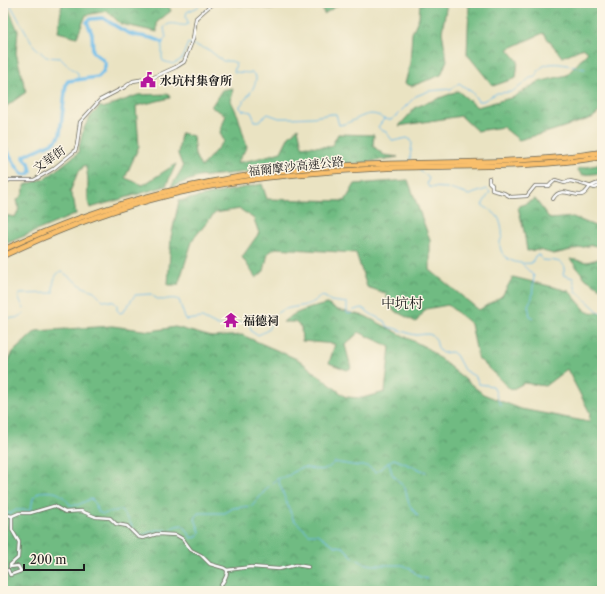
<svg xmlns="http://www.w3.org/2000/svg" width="605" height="594" font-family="'Libre Caslon Text','Noto Serif TC',serif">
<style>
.forest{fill:url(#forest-crowns);stroke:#466c4f}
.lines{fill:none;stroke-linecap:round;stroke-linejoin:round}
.stream{stroke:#71beeb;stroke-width:1}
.river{stroke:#71beeb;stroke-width:3.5}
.minor-casing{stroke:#646256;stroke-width:4}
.highway-casing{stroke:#646256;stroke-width:6}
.minor{stroke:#fff;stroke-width:2.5}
.highway{stroke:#f9bf6c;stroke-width:4.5}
.labels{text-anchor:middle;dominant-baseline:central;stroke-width:3;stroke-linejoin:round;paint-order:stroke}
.poi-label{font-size:12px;font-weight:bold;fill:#1c1c1c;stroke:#fcf5e5;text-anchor:start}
.street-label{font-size:12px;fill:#1c1c1c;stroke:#fcf5e5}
.quarter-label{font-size:14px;fill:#1c1c1c;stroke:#fcf5e5}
</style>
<defs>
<pattern id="forest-crowns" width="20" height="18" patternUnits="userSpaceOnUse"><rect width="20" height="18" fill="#70bb82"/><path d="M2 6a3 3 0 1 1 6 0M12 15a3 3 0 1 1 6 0" fill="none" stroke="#5b976a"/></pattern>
</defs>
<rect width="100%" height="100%" fill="#fcf5e5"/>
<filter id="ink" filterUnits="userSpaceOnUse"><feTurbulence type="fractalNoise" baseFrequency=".025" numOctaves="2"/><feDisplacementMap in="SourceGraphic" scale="8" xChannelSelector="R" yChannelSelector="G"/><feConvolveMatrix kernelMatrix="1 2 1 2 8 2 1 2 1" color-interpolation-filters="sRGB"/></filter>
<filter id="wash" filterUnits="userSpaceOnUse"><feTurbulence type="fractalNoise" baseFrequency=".012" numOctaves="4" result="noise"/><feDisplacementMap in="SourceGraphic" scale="16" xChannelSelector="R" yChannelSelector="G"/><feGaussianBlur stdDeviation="0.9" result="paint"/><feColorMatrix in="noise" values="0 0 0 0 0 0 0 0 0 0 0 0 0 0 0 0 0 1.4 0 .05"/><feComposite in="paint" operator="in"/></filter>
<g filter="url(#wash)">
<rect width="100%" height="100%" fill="#eae3c2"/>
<g class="forest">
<polygon points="3,3 6,3 18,31 16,53 26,92 4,108 3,108"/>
<polygon points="62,3 167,3 171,11 157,22 157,32 121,24 107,11 86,15 77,37 58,32"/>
<polygon points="223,3 302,3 288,4 273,9"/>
<polygon points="321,3 341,3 324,14"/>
<polygon points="420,3 447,3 442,32 447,60 441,75 412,86 405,84 410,63 412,33 419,17"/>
<polygon points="462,3 602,3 602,110 592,118 548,132 519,140 503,127 477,131 461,116 399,126 416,107 458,91 477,107 514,97 538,82 567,75 588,52 583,48 562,57 543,33 508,49 518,61 516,78 493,86 467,54 469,6"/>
<polygon points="233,88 231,101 238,116 247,147 237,163 256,159 281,152 289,136 298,128 302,146 331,147 338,134 374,135 373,146 384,155 398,157 361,163 257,171 198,177 171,187 183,167 178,154 181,133 193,136 195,155 201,167 224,141 220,132 226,115 211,107 222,90"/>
<path d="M169,94L170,98L136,106L139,146L125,178L143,185L176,164L166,186L90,208C85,197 91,180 85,165L77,174L70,192L74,201L76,214L3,245V215L15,217L19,209L17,200L23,194L25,185L46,178L78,153C83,130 83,122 101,106L103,108L138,95Z"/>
<polygon points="602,164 602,173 582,175 577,169"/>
<path d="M408,180L430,240V270L479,310L502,296L513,277L569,291L587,312L602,313V591H3V373L13,352L36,331L112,326L151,331L175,327L212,337L242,335L299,360L346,397L362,398L385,392L390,347L359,332L345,345L351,368L347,370L329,363L335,344L302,341L301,327L295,322H283C295,311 311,308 327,304L338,310L365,316L427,348L483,394L521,409L589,422L590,413L567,369L545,386L524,383L511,390L478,358L471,324L448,305L426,309L416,322L393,310L385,293L367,287L356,253L276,248L268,253L264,271L256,278L242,257L259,233L254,219L240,209L215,213L193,239L178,285H168L171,237L179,201L262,184L267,199L345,201L355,184Z"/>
<polygon points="535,199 550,219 573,217 602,229 602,247 592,245 554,254 539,250 527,251 524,231 518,207"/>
<polygon points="602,258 602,289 586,279 570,259 587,262"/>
</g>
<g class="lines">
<g class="stream">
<polyline points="11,3 11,6 34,46 46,57 60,58 66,64 78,73 78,80"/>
<path d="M201,3L198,7L187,12L186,15L188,23L187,25C178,27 171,19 164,28L166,38L162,42V58L163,61L173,64L181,60L188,43L209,50L223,61H231L236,63L234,72L252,73L256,76C257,87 246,98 240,106V108L242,110L251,112L255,121H259L268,114L279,118H289L313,117L331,114H336L339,125C356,123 368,106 384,119L378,127L381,130L386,132L393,141L407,138L411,140C414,147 408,154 411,162"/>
<path d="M384,119L391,120L396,116L416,96L429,91L451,89L459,83L472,92L478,101H483L497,93L511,92L518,88L530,78L536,77C538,75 537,71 540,69C549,58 573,67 585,69"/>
<path d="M419,170L429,178L427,184L429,187L447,188L469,195L487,189L490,192L482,205C488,209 496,213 499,219C501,224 503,232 502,237C501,239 500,241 500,243C499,260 518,265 532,263L535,256L537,255H540L542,260C551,261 560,259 565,267L563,275L573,278L576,291L599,312L602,313"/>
<polyline points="523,265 534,276 532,298 528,305 530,316 533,318"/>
<path d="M24,309L18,296L20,294L53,293C53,285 53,275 61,271L83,287L94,291L103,300L114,302L117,305V310L120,313L123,312L135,295L151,294C163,306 166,295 179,300L185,318L186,320L202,318L218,326L239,322L249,324L252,332L257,335C275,330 268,321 277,313C287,306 300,308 311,303C314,302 318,299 321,296L325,297L331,301L347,303V313L350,314L354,310L362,308L374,316L385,321L388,327C398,328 406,334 416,335C422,335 430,332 434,337C438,341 436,349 442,353L452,352L456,355L464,370L476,377L479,384L493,386C497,393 496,400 502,406"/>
<path d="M3,317C11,319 19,319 24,313"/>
<polyline points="390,461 394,459 426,472"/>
<polyline points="278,480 293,519 309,534 318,534 335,546 343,547 353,557 363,563 373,565 403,565 411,569 418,576 427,579"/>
<path d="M3,511L10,514L16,510H31L33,498L39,492C55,491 60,491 70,505H78L90,499L93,500L98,512L103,514L120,510L129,520L134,531L139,534L144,535L155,530H168L176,526L182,525L187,530L191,538L197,537L200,532L195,519L198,513H225L233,508L252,506C258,500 270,483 277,479C282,477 288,477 292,473C295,472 296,469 300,468C313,466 324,476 334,462L358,466H367L376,472L389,462L392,474L405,488L409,504L418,516"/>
</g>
<path class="river" d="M3,145C9,151 16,170 23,174C26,175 27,174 29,174L31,171L29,163L24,158V156L56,141L60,134L66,84L68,81L98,77L103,72L105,67V63L102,59L93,52L92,34L87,22L90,19L103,18C113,24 120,30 131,34C141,37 152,36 162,42"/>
</g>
</g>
<g filter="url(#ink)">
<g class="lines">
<defs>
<g id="minor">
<polyline points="489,178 489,182 492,185 492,190 504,193 511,197 527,196 535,186 549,186 555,180 565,183 570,181 579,183 595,188 602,185"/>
<polyline points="3,182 10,180 34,180 53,169 75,151 77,145 80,122 100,100 125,87 133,81 152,78 176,67 184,62 193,39 196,18 213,3"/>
<path d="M553,199C560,186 571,196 581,195C586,194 587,190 590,187C593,185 599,183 602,182"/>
<path d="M3,514L12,516L19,513H30L54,506L65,512L81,511L96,517L110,518L116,524L127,526L138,537L143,538L157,534L176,535L183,539L191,550L201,555L210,564L224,568L227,570C228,578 221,583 218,591"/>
<polyline points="8,570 10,575 21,571 18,566 10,567 10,565 18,558 19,542 12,530 12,516"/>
<polyline points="227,570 251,567 279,569 296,565 308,567"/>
</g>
<g id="highway">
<path d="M3,250C111,199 216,174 335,166C424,160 514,166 602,152"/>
<path d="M3,256C51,233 99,214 150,200C226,179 308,172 387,168C459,165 531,169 602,157"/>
</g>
</defs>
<use href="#minor" class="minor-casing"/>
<use href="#highway" class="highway-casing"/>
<use href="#minor" class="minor"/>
<use href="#highway" class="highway"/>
</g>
</g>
<defs>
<symbol id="civic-bare" viewBox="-9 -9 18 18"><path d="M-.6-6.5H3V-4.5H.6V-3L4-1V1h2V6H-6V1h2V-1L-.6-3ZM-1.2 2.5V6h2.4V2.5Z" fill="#b5179e" stroke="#fcf5e5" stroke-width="2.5" paint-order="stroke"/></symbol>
<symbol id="temple-bare" viewBox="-9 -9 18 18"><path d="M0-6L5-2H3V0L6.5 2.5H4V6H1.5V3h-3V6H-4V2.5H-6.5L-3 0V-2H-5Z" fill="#b5179e" stroke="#fcf5e5" stroke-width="2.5" paint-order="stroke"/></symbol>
</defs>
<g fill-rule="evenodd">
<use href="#civic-bare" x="137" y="69" width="22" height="22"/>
<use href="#temple-bare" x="220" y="309" width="22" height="22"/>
</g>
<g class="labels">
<g class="poi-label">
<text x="160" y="80">水坑村集會所</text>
<text x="243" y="320">福德祠</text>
</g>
<g class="street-label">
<text transform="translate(49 159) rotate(-35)">文華街</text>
<text transform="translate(296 166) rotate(-6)">福爾摩沙高速公路</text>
</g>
<g class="quarter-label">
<text x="402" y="303">中坑村</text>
</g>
</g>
<rect width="605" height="594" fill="none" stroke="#fcf5e5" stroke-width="16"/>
<path d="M24 564v6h60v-6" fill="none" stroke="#1c1c1c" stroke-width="2"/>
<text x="30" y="564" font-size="12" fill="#1c1c1c" stroke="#fcf5e5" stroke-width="3" paint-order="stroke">200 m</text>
</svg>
